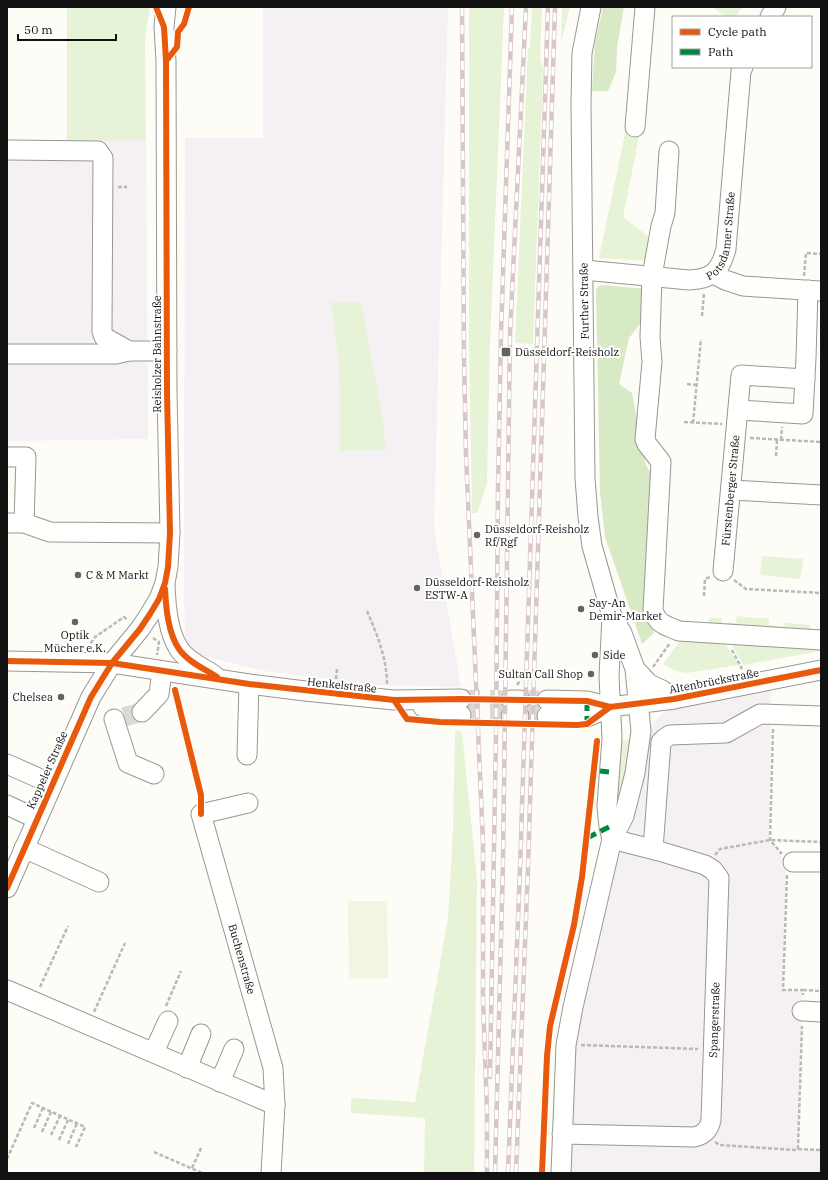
<svg xmlns="http://www.w3.org/2000/svg" width="828" height="1180" font-family="'IBM Plex Serif',serif">
<style>
.industrial{fill:#f5f0f3}
.green{fill:#e7f3d7}
.forest{fill:#d8eac5}
.pitch{fill:#f0f6e1}
.lines{fill:none;stroke-linecap:round;stroke-linejoin:round}
.minor-tunnel{stroke:#dad9d4;stroke-width:19;stroke-dasharray:19 10;stroke-linecap:butt}
.minor-casing{stroke:#979795;stroke-width:21}
.path{stroke:#b9b9b8;stroke-width:2.5;stroke-dasharray:4 2;stroke-linecap:butt}
.minor{stroke:#fffffe;stroke-width:19}
.rail-casing{stroke:#d9c6c7;stroke-width:4.5}
.rail{stroke:#fff;stroke-width:3;stroke-dasharray:9;stroke-linecap:butt}
.quiet{stroke:#00873e;stroke-width:5;stroke-dasharray:10 5;stroke-linecap:butt}
.cycleway-casing{stroke:#fff;stroke-width:8}
.cycleway{stroke:#e8590c;stroke-width:6}
.poi-dot{fill:#646362;stroke:#fff;stroke-width:1.5}
.labels{text-anchor:middle;dominant-baseline:central;stroke-width:4;stroke-linejoin:round;paint-order:stroke}
.street-label{font-size:11px;fill:#111;stroke:#fff}
.poi-label{font-size:11px;fill:#111;stroke:#fff;text-anchor:start}
</style>
<rect width="100%" height="100%" fill="#fdfcf7"/>
<g class="industrial">
<polygon points="263,7 448,7 434,528 461,687 376,685 264,671 195,654 185,641 184,581 185,138 263,138"/>
<polygon points="146,140 148,439 7,441 7,141"/>
<polygon points="771,690 769,840 786,862 782,990 802,991 798,1149 821,1150 821,1173 566,1173 572,1044 617,844 630,815 652,723 667,710"/>
</g>
<g class="green">
<polygon points="67,7 150,7 145,39 146,140 67,141"/>
<polygon points="469,7 504,7 490,343 487,484 477,513 472,513 469,343"/>
<polygon points="532,7 542,7 540,59 543,68 533,344 515,343 528,48 530,48"/>
<polygon points="562,7 570,7 561,43"/>
<polygon points="712,7 742,7 735,17 727,17"/>
<polygon points="627,124 641,127 623,217 653,240 651,261 599,258"/>
<polygon points="331,302 361,303 381,409 386,450 340,451 339,364"/>
<polygon points="762,556 803,559 800,579 760,575"/>
<polygon points="737,616 762,619 762,618 769,618 769,625 784,627 785,622 788,623 810,625 810,627 812,629 821,629 821,651 743,665 726,634 708,632 709,618 721,618 722,623 727,623 728,622 736,623"/>
<path d="M683,637L723,639L738,665L687,673C677,672 671,669 663,664Z"/>
<polygon points="455,730 462,732 477,879 474,1173 424,1173 425,1118 351,1113 351,1098 415,1102 448,919 453,830"/>
<polygon points="632,739 632,748 614,819 617,743"/>
</g>
<g class="forest">
<polygon points="603,7 624,7 617,47 616,72 608,91 592,91 595,43"/>
<polygon points="601,285 648,289 646,316 629,338 619,384 632,393 646,465 655,480 651,618 654,633 642,644 605,537 600,492 596,288"/>
</g>
<polygon class="pitch" points="348,901 387,901 388,978 349,979"/>
<g class="lines">
<g class="minor-tunnel">
<polyline points="461,699 511,700"/>
<polyline points="520,700 547,700"/>
<polyline points="461,715 511,716"/>
<polyline points="519,716 547,716"/>
<polyline points="124,717 142,712"/>
</g>
<defs>
<g id="minor">
<polyline points="770,17 776,7"/>
<polyline points="635,127 645,7"/>
<polyline points="7,150 98,151 103,158 102,331 104,337 129,351"/>
<path d="M669,151L665,213L661,226L652,276L650,337L652,362L645,439L647,444L661,462L653,610C658,625 665,625 679,631L821,640"/>
<path id="s1" d="M584,270L689,280C712,279 720,272 726,249L741,71L743,67"/>
<polyline points="714,274 725,280 743,286 820,291"/>
<polyline points="7,354 116,354 129,351 167,351"/>
<polyline points="738,410 803,414 806,358 808,290"/>
<polyline points="7,457 26,457 24,523"/>
<polyline points="731,490 821,495"/>
<polyline points="7,523 24,523 50,532 170,533"/>
<path id="s2" d="M723,571L741,375L805,379"/>
<path d="M165,586C166,607 168,632 179,649C187,661 203,668 214,675"/>
<polyline points="612,616 609,676 612,738 607,806 609,827 612,839"/>
<polyline points="7,661 112,663 249,684 305,691 394,700 461,699"/>
<polyline points="635,669 649,684 662,690 674,699"/>
<polyline points="511,700 520,700"/>
<polyline points="547,700 587,701 610,707"/>
<polyline points="423,707 461,715"/>
<polyline points="142,712 159,694 162,671"/>
<polyline points="511,716 519,716"/>
<polyline points="547,716 587,717 610,707 674,699 821,670"/>
<polyline points="114,719 128,763 154,774"/>
<polyline points="247,755 249,684"/>
<polyline points="7,764 52,784"/>
<path id="s3" d="M248,803L201,814L273,1068L275,1105L271,1173"/>
<polyline points="7,805 37,819"/>
<polyline points="24,848 99,882"/>
<polyline points="653,849 661,742 664,739 670,735 726,733 760,714 821,716"/>
<polyline points="793,862 821,862"/>
<polyline points="7,888 91,697 112,663 140,629 150,614 159,599 165,583 168,567 170,533 167,393 166,61 164,27 166,7"/>
<polyline points="7,990 275,1105"/>
<polyline points="802,1011 821,1012"/>
<polyline points="154,1052 168,1021"/>
<polyline points="187,1068 201,1034"/>
<polyline points="220,1082 234,1049"/>
<path id="s4" d="M562,1134L694,1137C704,1135 709,1130 711,1120L719,878L713,870L705,865L659,851L612,839"/>
<polyline points="561,1173 566,1045 573,1007 612,839 624,816 635,773 641,731 635,669 622,633 612,616 592,546 588,517 585,478 581,103 582,53 591,7"/>
</g>
</defs>
<use href="#minor" class="minor-casing"/>
<g class="path">
<polyline points="118,187 127,187"/>
<polyline points="804,276 806,253 821,254"/>
<polyline points="702,316 704,293"/>
<polyline points="687,384 697,385"/>
<polyline points="684,422 722,424"/>
<polyline points="693,423 701,339"/>
<polyline points="750,438 821,442"/>
<polyline points="781,440 782,427"/>
<polyline points="776,456 777,440"/>
<polyline points="734,580 746,589 821,593"/>
<polyline points="704,596 705,579 710,577"/>
<path d="M367,611C377,634 387,659 387,684"/>
<polyline points="153,638 159,642 157,655"/>
<polyline points="87,648 95,637 124,617 128,620"/>
<polyline points="732,650 742,669"/>
<polyline points="653,667 670,643"/>
<polyline points="336,679 337,669"/>
<polyline points="517,685 519,682 519,671"/>
<polyline points="773,729 770,840 782,854"/>
<polyline points="715,855 720,849 770,840 821,842"/>
<polyline points="787,875 783,990 803,990 803,995"/>
<polyline points="40,987 68,926"/>
<polyline points="803,990 821,991"/>
<polyline points="166,1006 181,971"/>
<polyline points="94,1012 125,943"/>
<polyline points="581,1045 698,1049"/>
<polyline points="34,1128 43,1108"/>
<polyline points="42,1132 51,1112"/>
<polyline points="51,1135 60,1116"/>
<polyline points="59,1140 68,1120"/>
<polyline points="715,1142 720,1145 795,1150 798,1149 802,1026"/>
<polyline points="68,1144 77,1123"/>
<polyline points="798,1149 821,1150"/>
<polyline points="154,1152 202,1173"/>
<polyline points="7,1159 32,1103 85,1127 76,1147"/>
<polyline points="192,1168 202,1146"/>
</g>
<use href="#minor" class="minor"/>
<defs>
<g id="rail">
<polyline points="462,7 464,357 466,455 483,843 483,1000 487,1110 487,1173"/>
<polyline points="490,1077 496,734 498,487 501,334 512,7"/>
<polyline points="495,1173 503,862 510,334 526,7"/>
<polyline points="508,1173 520,869 548,7"/>
<polyline points="516,1173 528,867 555,7"/>
</g>
</defs>
<use href="#rail" class="rail-casing"/>
<use href="#rail" class="rail"/>
<g class="quiet">
<polyline points="587,701 587,724"/>
<polyline points="600,771 609,772"/>
<polyline points="587,838 609,827"/>
</g>
<defs>
<g id="cycleway">
<polyline points="166,61 177,47 178,32 184,24 189,7"/>
<path d="M165,589C166,608 168,633 179,649C188,662 205,669 217,677"/>
<polyline points="7,661 112,663 249,684 394,700 461,699 587,701 610,707 674,699 821,670"/>
<polyline points="175,690 201,795 201,814"/>
<polyline points="394,700 407,719 440,722 577,725 587,724 610,707"/>
<polyline points="7,888 91,697 112,663 140,629 150,614 159,599 165,583 168,567 170,533 167,393 166,61 164,27 156,7"/>
<polyline points="542,1173 547,1056 550,1026 574,925 582,877 597,741"/>
</g>
</defs>
<use href="#cycleway" class="cycleway-casing"/>
<use href="#cycleway" class="cycleway"/>
</g>
<g class="poi-dot">
<rect x="501" y="347" width="10" height="10" rx="2"/>
<circle cx="477" cy="535" r="4"/>
<circle cx="78" cy="575" r="4"/>
<circle cx="417" cy="588" r="4"/>
<circle cx="581" cy="609" r="4"/>
<circle cx="75" cy="622" r="4"/>
<circle cx="595" cy="655" r="4"/>
<circle cx="591" cy="674" r="4"/>
<circle cx="61" cy="697" r="4"/>
</g>
<g class="labels">
<g class="street-label">
<text stroke="none"><textPath href="#s1" startOffset="170">Potsdamer Straße</textPath></text>
<text transform="translate(584 301) rotate(-91)">Further Straße</text>
<text transform="translate(157 354) rotate(-90)">Reisholzer Bahnstraße</text>
<text stroke="none"><textPath href="#s2" startOffset="81">Fürstenberger Straße</textPath></text>
<text transform="translate(714 681) rotate(-11)">Altenbrückstraße</text>
<text transform="translate(342 685) rotate(6)">Henkelstraße</text>
<text transform="translate(47 770) rotate(-66)">Kappeler Straße</text>
<text stroke="none"><textPath href="#s3" startOffset="199">Buchenstraße</textPath></text>
<text stroke="none"><textPath href="#s4" startOffset="258">Spangerstraße</textPath></text>
</g>
<g class="poi-label">
<text x="515" y="352">Düsseldorf-Reisholz</text>
<text x="485" y="529">Düsseldorf-Reisholz<tspan x="485" dy="13">Rf/Rgf</tspan></text>
<text x="86" y="575">C &amp; M Markt</text>
<text x="425" y="582">Düsseldorf-Reisholz<tspan x="425" dy="13">ESTW-A</tspan></text>
<text x="589" y="603">Say-An<tspan x="589" dy="13">Demir-Market</tspan></text>
<text x="75" y="635" text-anchor="middle">Optik<tspan x="75" dy="13">Mücher e.K.</tspan></text>
<text x="603" y="655">Side</text>
<text x="583" y="674" text-anchor="end">Sultan Call Shop</text>
<text x="53" y="697" text-anchor="end">Chelsea</text>
</g>
</g>
<rect width="828" height="1180" fill="none" stroke="#111111" stroke-width="16"/>
<rect x="672" y="16" width="140" height="52" fill="#ffffff" stroke="#a0a0a0"/>
<rect x="680" y="29" width="20" height="6" fill="#e8590c" stroke="#a0a0a0"/>
<text x="708" y="36" font-size="12" fill="#111111">Cycle path</text>
<rect x="680" y="49" width="20" height="6" fill="#00873e" stroke="#a0a0a0"/>
<text x="708" y="56" font-size="12" fill="#111111">Path</text>
<path d="M18 34v6h98v-6" fill="none" stroke="#111111" stroke-width="2"/>
<text x="24" y="34" font-size="12" fill="#111111" stroke="#ffffff" stroke-width="3" paint-order="stroke">50 m</text>
</svg>
